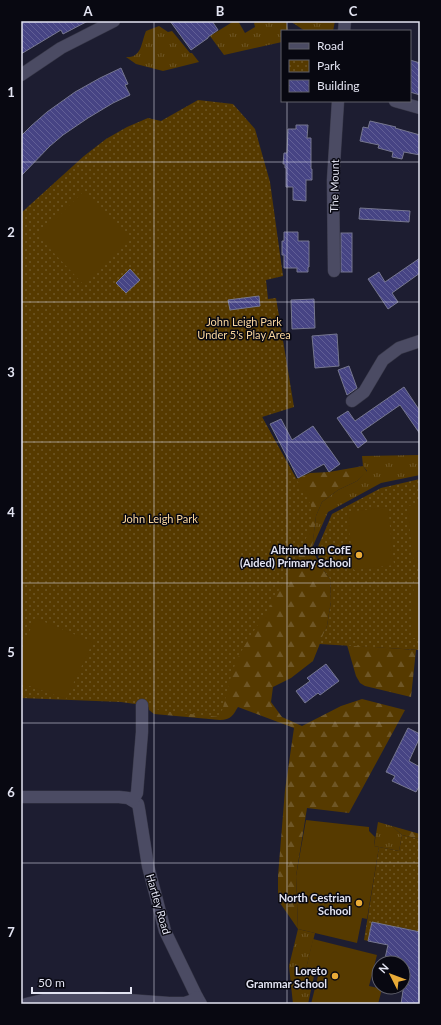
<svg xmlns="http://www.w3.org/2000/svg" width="441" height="1025" font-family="Lato,sans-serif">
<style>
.grass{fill:url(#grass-tufts)}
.forest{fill:url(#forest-firs)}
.park{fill:url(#park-dots)}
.pitch{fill:#563a00}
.building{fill:url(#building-back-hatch);stroke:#767790}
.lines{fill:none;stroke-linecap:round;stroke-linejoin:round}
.minor-casing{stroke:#383848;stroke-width:13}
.minor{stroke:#4b4b63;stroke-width:12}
.grid{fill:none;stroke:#e3e4f2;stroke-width:1;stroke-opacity:0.55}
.poi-dot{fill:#e9ab38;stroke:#080811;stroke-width:1.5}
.labels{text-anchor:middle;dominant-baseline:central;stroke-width:3;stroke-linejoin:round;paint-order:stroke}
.street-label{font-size:11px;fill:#e3e4f2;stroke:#080811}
.park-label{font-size:11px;fill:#f8d59e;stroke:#080811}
.poi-label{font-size:11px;font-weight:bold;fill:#e3e4f2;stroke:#080811;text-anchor:end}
.neatline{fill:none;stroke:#e3e4f2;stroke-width:1.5}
.grid-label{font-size:13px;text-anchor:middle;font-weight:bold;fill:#e3e4f2}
</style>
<defs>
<pattern id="grass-tufts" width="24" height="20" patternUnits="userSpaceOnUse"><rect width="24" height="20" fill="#563a00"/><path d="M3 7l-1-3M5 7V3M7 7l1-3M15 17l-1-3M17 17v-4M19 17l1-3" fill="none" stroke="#6e5626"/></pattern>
<pattern id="forest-firs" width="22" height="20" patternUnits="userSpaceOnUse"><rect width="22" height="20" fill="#563a00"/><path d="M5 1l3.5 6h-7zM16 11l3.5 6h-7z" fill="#6e5626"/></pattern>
<pattern id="park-dots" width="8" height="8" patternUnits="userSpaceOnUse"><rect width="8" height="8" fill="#563a00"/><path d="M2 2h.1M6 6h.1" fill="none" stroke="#6e5626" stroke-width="1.8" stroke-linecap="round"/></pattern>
<pattern id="building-back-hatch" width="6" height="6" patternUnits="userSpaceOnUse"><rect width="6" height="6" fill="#464484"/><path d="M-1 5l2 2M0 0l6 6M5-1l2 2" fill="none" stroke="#615f96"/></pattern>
</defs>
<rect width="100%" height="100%" fill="#1d1d31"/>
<g class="grass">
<polygon points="234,21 238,21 245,33 255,27 254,23 257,21 286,21 288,31 282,31 282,42 224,55 210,36"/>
<polygon points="290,21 335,21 333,31 305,31"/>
<path d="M159,26L168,32L172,31L190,53H192L199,62L163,71L136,64L126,57C142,58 141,43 146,31Z"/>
<polygon points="420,455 420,475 381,483 328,512 312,548 316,516 322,502 338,490 357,481 367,471 363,466 362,456"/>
<polygon points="378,822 392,826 402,835 399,851 374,846"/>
<polygon points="298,929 315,933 305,973 314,976 308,1004 293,1004 289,966"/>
</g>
<g class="forest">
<path d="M262,417L296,479L310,473L329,472L363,466L367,472L357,481L338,490L322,502L316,516L312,549L320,565L330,579L331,601L327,626L313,661L291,678L273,687L271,702L282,717L302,726L341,706L362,699L405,710L349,813L307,808L296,876L298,929L278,900V876L285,790L294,728L238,707C233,715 231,720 220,720L154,714L149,710L148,705Z"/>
<polygon points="347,645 416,650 411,697 365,686 360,683 356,676"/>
<polygon points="392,826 420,834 420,839 402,835"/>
</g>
<g class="park">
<path d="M198,100L233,104L255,129L270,182L283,276L266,280L268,299L276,298L294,407L262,417L311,505C314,531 301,549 289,571C283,582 277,594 270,606C260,623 247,639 238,658C229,676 227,697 220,717L161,711L159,710L142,705L121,702L21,698V213L84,156L106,139L127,127L148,118L161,121Z"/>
<polygon points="420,479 420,650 319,644 327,626 331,601 330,579 320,565 317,549 332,514 381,488"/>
<polygon points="402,835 420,839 420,933 417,933 417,931 399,927 399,929 372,922 368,941 364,940 379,847 399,851"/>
</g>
<g class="pitch">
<polygon points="84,191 131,237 84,285 38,236"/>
<polygon points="420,504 420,563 414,564 407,506"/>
<polygon points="388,507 394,565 354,570 347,512"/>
<polygon points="414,579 420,579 420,638 411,638"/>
<polygon points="35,618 93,642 66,699 21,683 21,651"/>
<polygon points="306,820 369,827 369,831 375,837 374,846 379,847 367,919 362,918 357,943 298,929 296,876"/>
<polygon points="313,939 377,955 369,986 382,989 378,1004 311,1004 318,976 305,973"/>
</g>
<g class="building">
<polygon points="21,21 88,21 63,34 61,30 21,54"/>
<polygon points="170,21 212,21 218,30 208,37 208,38 191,50"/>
<polygon points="410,60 420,63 420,95 410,92"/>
<polygon points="121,68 128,84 125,85 130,95 113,103 88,118 63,135 50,146 21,176 21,136 31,126 47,112 75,92 100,78"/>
<polygon points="370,121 396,127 395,128 420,135 420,155 404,152 402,159 392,157 393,152 378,148 379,145 360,141 363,127 368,128"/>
<polygon points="296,125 308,125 307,138 311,138 311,169 312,169 312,180 306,180 306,201 293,200 293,187 286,187 286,168 285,168 285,164 283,164 284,153 287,153 288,129 296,129"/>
<polygon points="360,208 410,211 409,222 359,219"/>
<polygon points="284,232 298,232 298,241 309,241 309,267 308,267 308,272 297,272 297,268 284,268 284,255 282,255 282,241 284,241"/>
<rect x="341" y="233" width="11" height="39"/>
<polygon points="420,258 420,273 392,293 398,302 388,309 368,279 379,272 385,282"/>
<polygon points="130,269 140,280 126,293 116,283"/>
<polygon points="259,296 260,306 230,310 228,300"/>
<polygon points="314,299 315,328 292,329 291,300"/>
<polygon points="337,334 339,366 315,368 312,336"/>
<polygon points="349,366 357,388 347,395 338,370"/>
<polygon points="404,387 420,411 420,434 400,405 361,432 367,441 358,448 337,418 348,411 355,421"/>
<polygon points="281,419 292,440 313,426 340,464 329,472 324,464 298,478 270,424"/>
<polygon points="326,664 339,681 320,695 318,693 305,703 296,691 310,681 307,678"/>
<polygon points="408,728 420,734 420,737 409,761 420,767 420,785 416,792 392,781 395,776 386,772"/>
<polygon points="372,922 420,932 420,1004 401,1004 405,977 403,977 403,963 384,963 388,945 368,941"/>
</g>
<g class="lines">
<defs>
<g id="minor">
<polyline points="344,31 345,21"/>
<polyline points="21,75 61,48 114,21"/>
<polyline points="395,101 420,108"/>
<polyline points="334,271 333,180 338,101"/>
<polyline points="352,401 364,392 383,360 399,348 420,341"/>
<polyline points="21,797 119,797 128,798 138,804 139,809 148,866 165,931 197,997 201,1004"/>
<polyline points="133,800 137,793 142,732 142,705"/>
<polyline points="26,1004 43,1000 101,998 169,1003 185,1003 191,1001 197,997"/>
</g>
</defs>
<use href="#minor" class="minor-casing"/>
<use href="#minor" class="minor"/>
</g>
<path class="grid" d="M154,21V1004M287,21V31M287,101V1004M21,162H420M21,302H420M21,442H420M21,583H420M21,723H420M21,863H420"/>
<g class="poi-dot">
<circle cx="359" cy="555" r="4"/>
<circle cx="359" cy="903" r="4"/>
<circle cx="335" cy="976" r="4"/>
</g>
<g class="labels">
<g class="street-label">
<text transform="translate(334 186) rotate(-89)">The Mount</text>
<text transform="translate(159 904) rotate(74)">Hartley Road</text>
</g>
<g class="park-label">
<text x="244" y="321">John Leigh Park<tspan x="244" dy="13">Under 5's Play Area</tspan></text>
<text x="160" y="518">John Leigh Park</text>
</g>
<g class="poi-label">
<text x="351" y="549">Altrincham CofE<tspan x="351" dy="13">(Aided) Primary School</tspan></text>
<text x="351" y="897">North Cestrian<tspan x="351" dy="13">School</tspan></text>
<text x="327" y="970">Loreto<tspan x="327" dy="13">Grammar School</tspan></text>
</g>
</g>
<rect width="441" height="1025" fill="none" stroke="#080811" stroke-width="44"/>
<rect x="281" y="30" width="130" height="72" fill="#080811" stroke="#60606b"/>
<rect x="289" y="43" width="20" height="6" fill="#4b4b63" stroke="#60606b"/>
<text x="317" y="50" font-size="12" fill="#e3e4f2">Road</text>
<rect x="289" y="60" width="20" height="12" fill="url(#park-dots)" stroke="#60606b"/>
<text x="317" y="70" font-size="12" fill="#e3e4f2">Park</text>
<rect x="289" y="80" width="20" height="12" fill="url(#building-back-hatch)" stroke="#60606b"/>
<text x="317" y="90" font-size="12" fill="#e3e4f2">Building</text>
<g transform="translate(391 975) rotate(312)"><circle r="19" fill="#080811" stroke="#60606b"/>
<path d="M0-3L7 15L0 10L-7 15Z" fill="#e9ab38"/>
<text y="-6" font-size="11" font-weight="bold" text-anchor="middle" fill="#e3e4f2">N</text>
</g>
<path d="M32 987v6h99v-6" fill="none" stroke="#e3e4f2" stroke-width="2"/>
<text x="38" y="987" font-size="12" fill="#e3e4f2" stroke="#080811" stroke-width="3" paint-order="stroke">50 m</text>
<rect x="22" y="22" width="397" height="981" class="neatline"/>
<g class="grid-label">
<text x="88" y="16">A</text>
<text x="220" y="16">B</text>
<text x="353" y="16">C</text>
<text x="11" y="97">1</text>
<text x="11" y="237">2</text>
<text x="11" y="377">3</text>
<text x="11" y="517">4</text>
<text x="11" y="657">5</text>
<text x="11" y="797">6</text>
<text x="11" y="937">7</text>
</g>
</svg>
